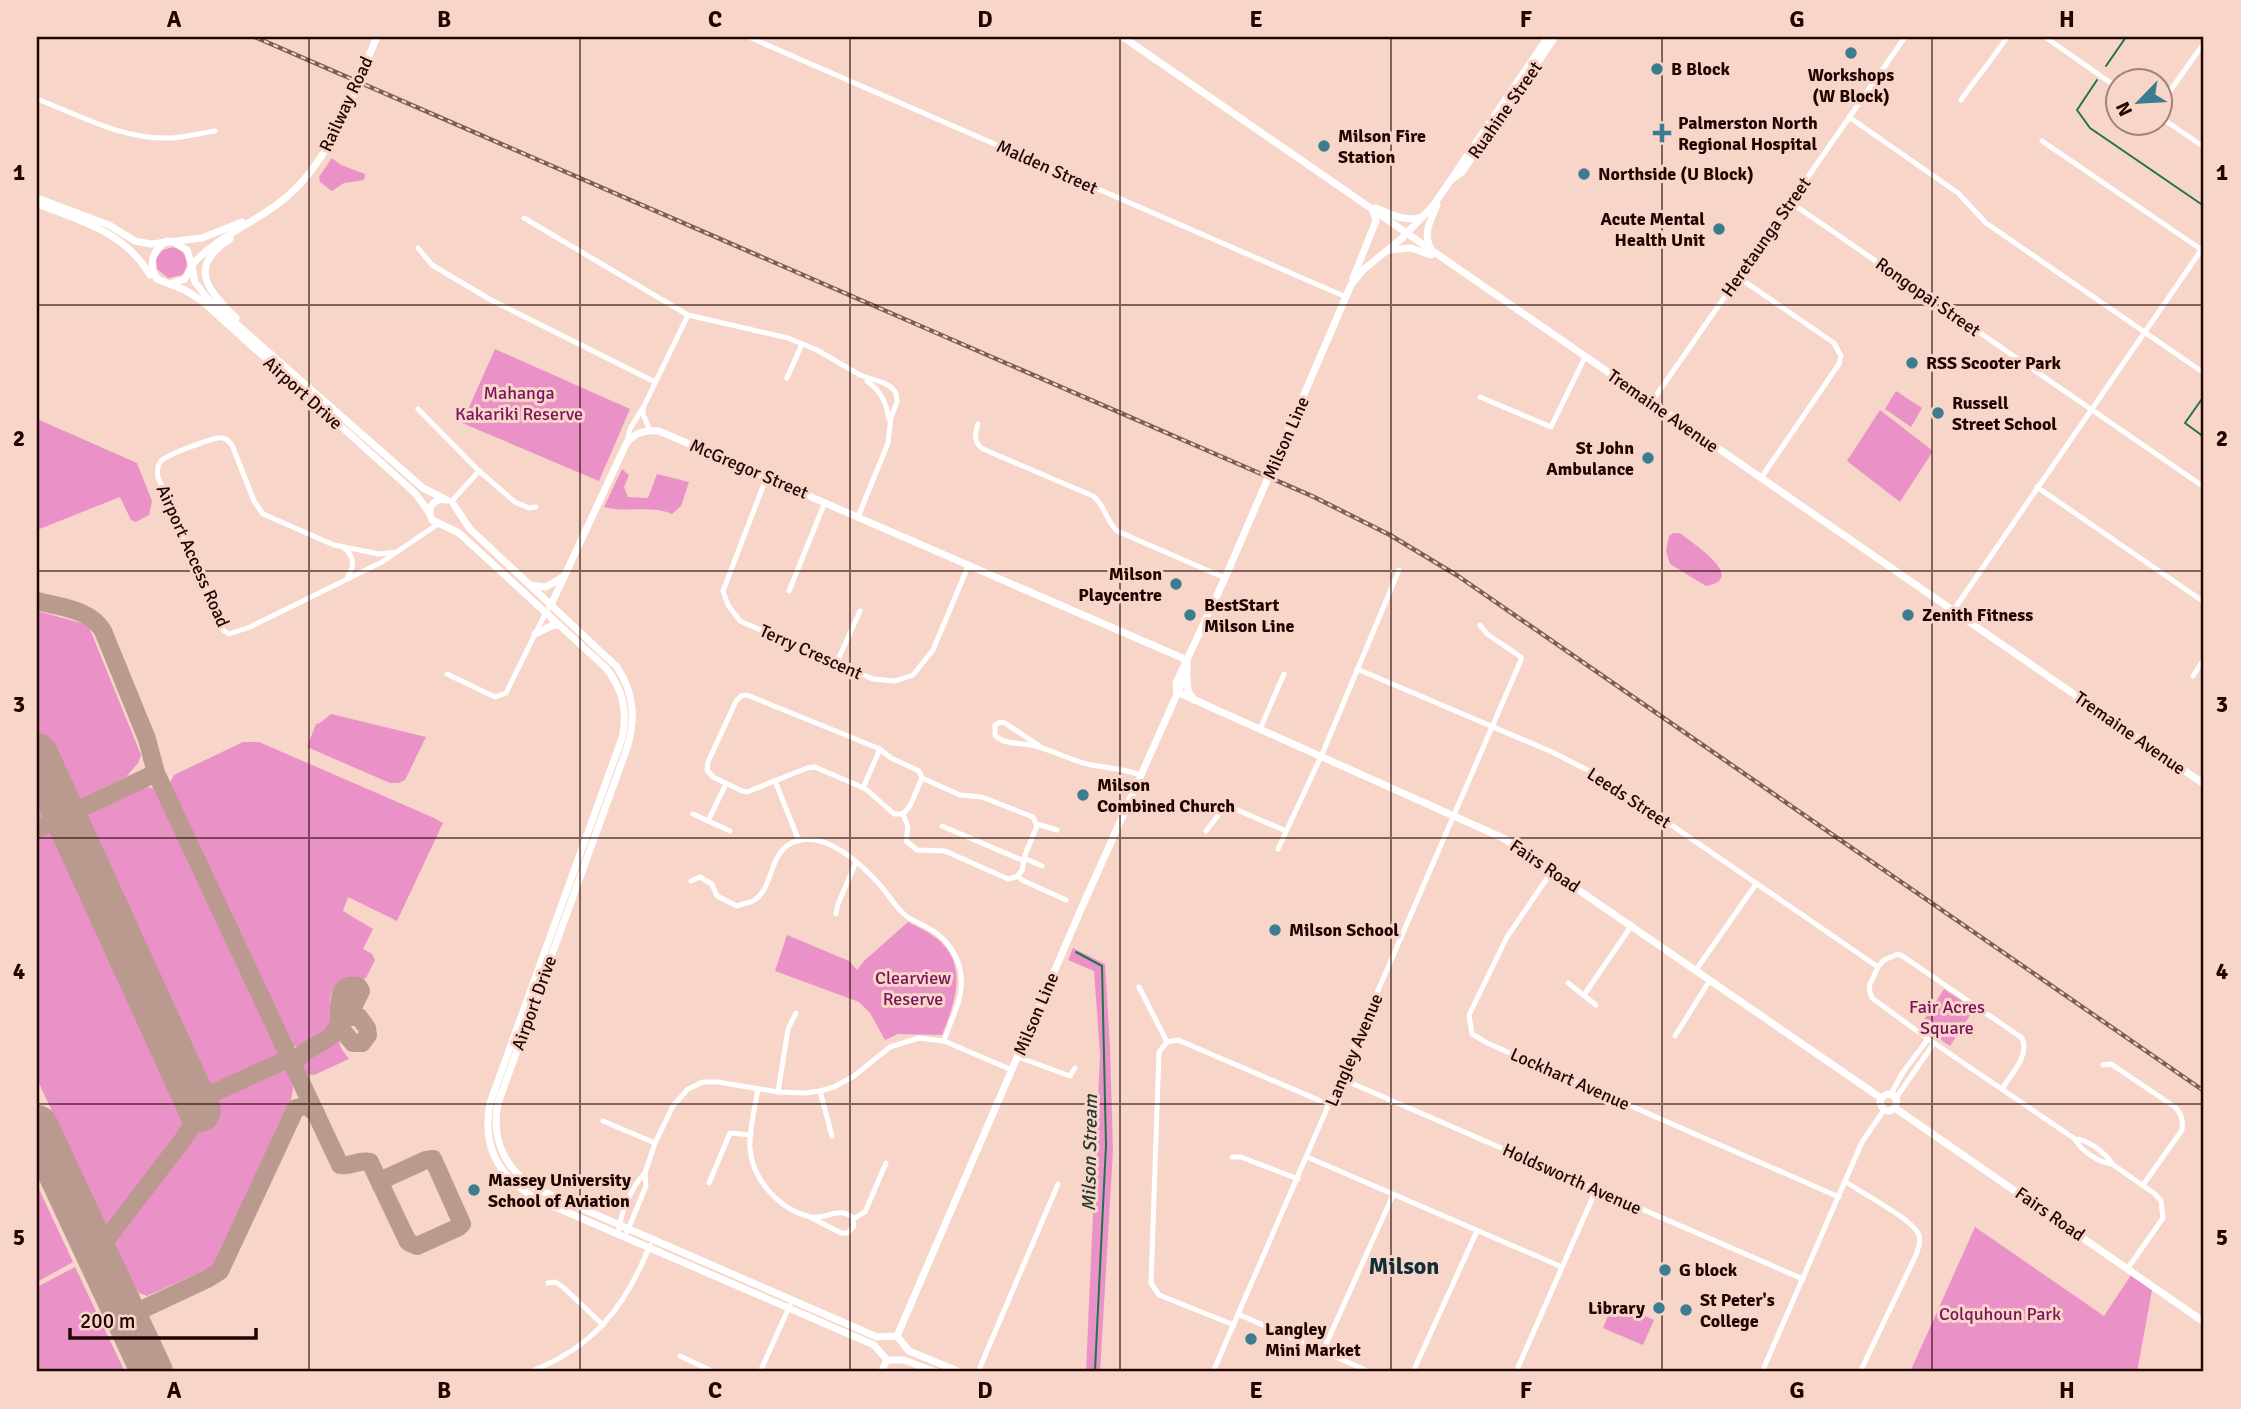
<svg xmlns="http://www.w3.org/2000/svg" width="2241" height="1409" font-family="Signika,sans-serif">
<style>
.green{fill:#ea92c8}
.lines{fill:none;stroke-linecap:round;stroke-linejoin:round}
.stream{stroke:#1f7350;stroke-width:2}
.taxiway{stroke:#ba9a8e;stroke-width:18}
.runway{stroke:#ba9a8e;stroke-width:42}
.street{stroke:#fff;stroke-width:5}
.secondary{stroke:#fff;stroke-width:7}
.rail-casing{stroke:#7c5e55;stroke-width:4.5}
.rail{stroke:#f7d5c8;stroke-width:2;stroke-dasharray:5;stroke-linecap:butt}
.grid{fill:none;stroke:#200500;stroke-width:2;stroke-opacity:0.55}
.poi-dot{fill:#3d7b90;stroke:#f7d5c8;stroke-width:2.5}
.labels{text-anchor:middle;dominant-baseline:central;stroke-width:6;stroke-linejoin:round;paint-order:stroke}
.poi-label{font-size:18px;font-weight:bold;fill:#200500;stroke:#f7d5c8;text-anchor:start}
.street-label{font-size:18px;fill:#200500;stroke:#f7d5c8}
.park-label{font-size:18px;fill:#79135c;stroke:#f7d5c8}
.water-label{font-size:19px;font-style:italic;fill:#1f392d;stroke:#f7d5c8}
.district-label{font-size:24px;font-weight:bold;fill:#102e38;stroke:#f7d5c8}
.neatline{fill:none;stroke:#200500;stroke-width:2.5}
.grid-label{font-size:23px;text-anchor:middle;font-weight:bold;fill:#200500}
</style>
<rect width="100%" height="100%" fill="#f7d5c8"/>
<g class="green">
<polygon points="332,158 341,165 365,174 364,180 344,183 332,191 320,182 319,177"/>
<path d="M173,247C187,251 191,264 182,275L168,278L157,269L156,258L163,250Z"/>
<polygon points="495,349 630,409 599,481 462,423"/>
<polygon points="1896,391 1922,408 1911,427 1885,409"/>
<polygon points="1880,410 1933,451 1900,502 1847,461"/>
<polygon points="37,419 137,463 152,501 149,515 136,522 131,520 120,497 37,530"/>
<path d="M622,469L629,475L624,487L628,497L648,498L657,474L689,482L681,506L672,514C652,505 626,513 604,507Z"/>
<path d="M1673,533H1680C1689,541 1750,579 1706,586L1670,564L1666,551L1669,536Z"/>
<polygon points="37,611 85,624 89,627 141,755 138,763 126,777 37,819"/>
<polygon points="331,714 426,737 405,780 399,783 390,783 307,747 316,724 320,723"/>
<path d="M243,742H259L432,817L443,823L397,921L348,897L343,911L373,929L363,949L372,954L375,960L366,978C349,982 326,982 331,1006C333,1014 335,1016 334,1024C325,1038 302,1058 288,1041L170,791L172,790L169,784L174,775Z"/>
<polygon points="145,787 154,788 161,796 291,1073 293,1090 290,1104 218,1260 210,1268 147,1296 139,1293 133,1284 37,1079 37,837"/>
<path d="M908,922C916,926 925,930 932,935C970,961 956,1000 942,1035L898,1034L885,1040L870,1013L859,1002L775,971L787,935L849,961L857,970L864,961Z"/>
<polygon points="1073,948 1105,964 1110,1047 1113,1151 1100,1372 1086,1372 1100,1054 1094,971 1068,960"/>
<polygon points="1944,989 1974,1009 1950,1046 1920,1026"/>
<polygon points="334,1036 338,1036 341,1048 349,1059 314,1075 304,1074 301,1068 303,1059"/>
<polygon points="37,1185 73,1262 37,1282"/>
<polygon points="1975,1227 2104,1316 2131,1275 2152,1290 2137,1372 1910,1372"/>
<polygon points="75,1267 125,1372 37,1372 37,1287"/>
<polygon points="1614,1302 1654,1320 1643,1345 1603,1328"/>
</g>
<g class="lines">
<g class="stream">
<polyline points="2106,66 2126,37"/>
<polyline points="2097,80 2077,110 2090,128 2204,206"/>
<polyline points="2204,396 2185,423 2204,437"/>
<polyline points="1076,952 1102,966 1106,1145 1095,1370"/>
</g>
<g class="taxiway">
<path d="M37,601C60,607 90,609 103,631L147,739L156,773L340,1165C351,1167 359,1159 370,1162L408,1242L417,1246L459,1227L462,1224L433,1159L426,1160L384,1179L381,1186"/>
<polyline points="37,829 156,773"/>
<polygon points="348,1017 359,1017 367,1028 368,1035 362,1043 353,1043 342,1030 335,1030"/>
<path d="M294,1067C299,1045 332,1046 338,1025C342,1012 332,982 358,986L361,991L348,1017"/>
<polyline points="96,1253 184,1138 211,1094 290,1058"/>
<polyline points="126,1317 207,1279 220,1271 296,1108 306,1106 316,1113"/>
</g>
<g class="runway">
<polyline points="37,754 200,1111"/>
<polyline points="37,1126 152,1372"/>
</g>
<g class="street">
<polyline points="749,37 1346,297"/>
<polyline points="2045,37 2118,88"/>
<path d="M37,99C81,116 123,140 172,138C186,137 201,133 215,131"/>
<path d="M1961,100C1976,78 1993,59 2007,37"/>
<polyline points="2160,105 2204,43"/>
<polyline points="1849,117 1958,193 1986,223 2204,373"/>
<polyline points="2160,117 2204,147"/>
<polyline points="2042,141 2202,250"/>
<polyline points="1790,202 2204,487"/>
<polyline points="524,218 688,315 788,338 817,350 860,375 884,383 891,387 896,393 897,402 891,417 888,443 858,517"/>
<polyline points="418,248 432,265 491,300 655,382"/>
<polyline points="1738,277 1834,343 1841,356 1839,364 1761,478"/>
<polyline points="787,378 802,344"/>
<path d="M867,381C881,391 886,402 889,419"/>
<polyline points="1480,397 1551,427 1585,357"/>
<polyline points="1651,403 1905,37"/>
<polyline points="418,409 479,471 515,502 529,508 536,507"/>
<polyline points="643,409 643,414 650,431"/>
<path d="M978,424C975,434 973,442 983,449L1093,496C1105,505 1106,521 1117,531L1225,578"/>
<polyline points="627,441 630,429 644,406 688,315"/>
<polyline points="767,476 723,591 728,605 740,621 873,679 895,681 913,675 933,650 969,564"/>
<polyline points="2037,487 2204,602"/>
<polyline points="451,502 479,471"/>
<path d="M344,548C354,556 355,566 348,576"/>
<path d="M397,552L379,554L334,545L263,514L254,501L232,445C228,440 225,437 218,438C210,439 166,455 161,461C157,466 157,471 158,477L182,536L189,546L223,630L229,634L250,627L382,562L438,524"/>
<polyline points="789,591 825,502"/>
<polyline points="1953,611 2204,246"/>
<polyline points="836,664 860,611"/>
<polyline points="1357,669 1552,752 1603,778 1878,967"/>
<polyline points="447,674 495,697 506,693 545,614"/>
<polyline points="2193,676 2204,659"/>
<polygon points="747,695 880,749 891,758 919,771 922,778 910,806 903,814 894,814 866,789 815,767 807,768 747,792 742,791 713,777 707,770 708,762 736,701 741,696"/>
<polyline points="1260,729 1284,674"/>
<path d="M1041,747L1005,723L1000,722L995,725V735C1005,746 1022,742 1036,746C1053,751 1069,759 1087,764C1105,768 1123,768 1140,775"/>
<polyline points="775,781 799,841"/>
<polyline points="863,788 880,749"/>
<polyline points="693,814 730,831"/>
<polyline points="903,814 908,827 906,841 917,850 945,851 1008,879 1016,877 1022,871 1025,855 1037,826 1033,817 982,797 960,795 922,778"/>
<polyline points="708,821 726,784"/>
<polyline points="1037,824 1057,830"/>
<polyline points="942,826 1024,861"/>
<polyline points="1206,831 1226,805 1286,831"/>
<polyline points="1278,849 1323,752 1399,570"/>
<polyline points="1024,858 1042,866"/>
<polyline points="1552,871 1507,937 1469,1015 1472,1034 1487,1043 1839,1197"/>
<polyline points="1018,876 1022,880 1066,900"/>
<path d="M691,881L700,877L712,884L717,896L737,906C742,904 748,903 753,901C776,888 766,848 800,840C830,834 863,866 881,886C889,896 896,907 905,915C912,921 920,923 928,928C944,936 956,952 960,969C966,995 952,1016 944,1041"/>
<polyline points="836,914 838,904 856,862"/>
<polyline points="1696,970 1756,884"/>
<polyline points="1568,983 1596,1005"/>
<polyline points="1139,987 1167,1042"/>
<polyline points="1584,995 1632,925"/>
<polyline points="1675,1036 1710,980"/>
<polyline points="1018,1057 1070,1076 1075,1068"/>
<path d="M2103,1065L2111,1064L2175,1107C2182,1115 2183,1120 2182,1130L2143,1185"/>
<polyline points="1342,1079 1803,1279"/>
<path d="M758,1089C755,1108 749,1129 750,1148C752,1180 780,1210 811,1217C826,1220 838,1206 852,1217L854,1226L848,1233H841L808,1216"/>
<path d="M2002,1089C2011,1074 2030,1056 2022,1038L1904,957L1898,954L1884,960L1878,967L1869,986L1870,992L1872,998L1928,1039L1934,1043L2075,1139C2087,1139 2106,1153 2112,1164C2099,1163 2080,1150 2075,1139"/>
<polyline points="820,1091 832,1136"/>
<polyline points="778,1092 788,1029 796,1013"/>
<polyline points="1891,1094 1903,1072 1928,1039"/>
<polyline points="1896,1098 1934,1043"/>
<polyline points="603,1121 655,1143"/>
<polyline points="1232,1157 1241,1157 1298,1179"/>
<polyline points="1307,1157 1562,1267"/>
<polyline points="2112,1164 2155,1194 2161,1201 2163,1218 2128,1268"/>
<path d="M1846,1182C1862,1193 1910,1218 1918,1233C1922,1240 1918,1248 1916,1255L1860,1372"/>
<polyline points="709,1183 730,1133 751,1135"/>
<polyline points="853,1219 865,1212 886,1163"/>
<polyline points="627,1232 646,1186 645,1173 655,1143 673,1106 688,1089 703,1082 718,1082 778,1092 805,1093 820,1091 834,1087 854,1076 890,1047 919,1038 944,1041 1012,1070"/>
<path d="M618,1235C619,1217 632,1185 645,1173"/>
<polyline points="548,1283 555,1282 563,1287 603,1325"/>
<polyline points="1238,1314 1370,1372"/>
<polyline points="1234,1325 1159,1295 1151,1283 1159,1052 1167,1042 1178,1040 1330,1105"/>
<polyline points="1323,1351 1393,1195"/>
<polyline points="680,1356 714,1372"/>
<path d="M529,1372C593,1348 625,1308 650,1245"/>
<polyline points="760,1372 790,1305"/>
<polyline points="978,1372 1058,1184"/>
<polyline points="1213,1372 1521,660 1521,657 1487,634 1480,625"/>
<polyline points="1413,1372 1477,1231"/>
<polyline points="1516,1372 1596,1190"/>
<polyline points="1762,1372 1862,1142 1884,1110"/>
</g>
<g class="secondary">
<polyline points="1123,37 2204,784"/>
<polyline points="1454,178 1462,172 1555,37"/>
<polyline points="37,198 109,225 135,241 151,244 202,238 242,222"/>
<path d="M37,204C81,221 125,232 150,275"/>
<path d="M1376,208C1391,215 1406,222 1422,217"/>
<path d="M230,239C187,267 207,289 236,318"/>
<path d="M167,241C152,250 148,265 157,279L185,290L202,301L416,494L430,514"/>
<path d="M1431,249C1422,233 1431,220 1437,205"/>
<polyline points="1389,250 1411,248 1431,255"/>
<path d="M192,265C217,236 254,224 284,199C333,159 352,93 377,37"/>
<polyline points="192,267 195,282 207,298 423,488 443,498"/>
<polyline points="1353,278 1376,221 1373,211"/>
<polyline points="170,284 185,279 192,267 187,250 175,243"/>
<path d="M447,500C434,497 426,508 432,520L459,533L606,668C623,689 628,712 622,738L490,1103C481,1148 500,1179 539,1200L874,1345L887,1360H904L936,1372"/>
<path d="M454,505L470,529L617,667C634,693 636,718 627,748L498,1103C490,1143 508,1175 544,1192L877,1337L897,1336L909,1351L960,1372"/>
<polyline points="530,585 546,587 561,578"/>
<path d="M550,607L626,444C635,432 645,430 659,431L1187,660"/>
<polyline points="535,634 551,626 558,625"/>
<polyline points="1187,677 1188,691 1194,700"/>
<polyline points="1177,692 1503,838 1881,1098"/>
<polyline points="1177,692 1176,683 1225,578 1351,285 1363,270 1401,239 1433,206 1548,37"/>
<polyline points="1881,1098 1887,1094 1893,1095 1897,1101 1895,1108"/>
<polyline points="1881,1098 1880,1103 1884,1110 1890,1111 1895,1108"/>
<polyline points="1895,1108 2204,1322"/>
<polyline points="897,1336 1082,907 1187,672 1187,661"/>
<polyline points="881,1372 887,1360"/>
</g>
<defs>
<polyline id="rail" points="255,37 1312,496 1390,535 1458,576 2204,1091"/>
</defs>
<use href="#rail" class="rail-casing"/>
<use href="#rail" class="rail"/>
</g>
<path class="grid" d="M309,37V1372M580,37V1372M850,37V1372M1120,37V1372M1391,37V1372M1662,37V1372M1932,37V1372M37,305H2204M37,571H2204M37,838H2204M37,1104H2204"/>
<g class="poi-dot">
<circle cx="1851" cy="53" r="7"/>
<circle cx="1657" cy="69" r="7"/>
<path d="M1658.5 122.5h7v7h7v7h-7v7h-7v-7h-7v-7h7z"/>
<circle cx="1324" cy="146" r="7"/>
<circle cx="1584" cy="174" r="7"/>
<circle cx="1719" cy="229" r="7"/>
<circle cx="1912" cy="363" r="7"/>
<circle cx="1938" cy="413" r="7"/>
<circle cx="1648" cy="458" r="7"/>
<circle cx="1176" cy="584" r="7"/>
<circle cx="1190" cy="615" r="7"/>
<circle cx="1908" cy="615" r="7"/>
<circle cx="1083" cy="795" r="7"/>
<circle cx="1275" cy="930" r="7"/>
<circle cx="474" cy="1190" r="7"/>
<circle cx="1665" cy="1270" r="7"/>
<circle cx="1659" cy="1308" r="7"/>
<circle cx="1686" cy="1310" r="7"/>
<circle cx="1251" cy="1339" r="7"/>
</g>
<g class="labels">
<g class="poi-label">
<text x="1671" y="69">B Block</text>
<text x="1851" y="75" text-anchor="middle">Workshops<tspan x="1851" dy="21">(W Block)</tspan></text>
<text x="1678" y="123">Palmerston North<tspan x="1678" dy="21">Regional Hospital</tspan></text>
<text x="1338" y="136">Milson Fire<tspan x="1338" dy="21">Station</tspan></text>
<text x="1598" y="174">Northside (U Block)</text>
<text x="1705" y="219" text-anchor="end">Acute Mental<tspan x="1705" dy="21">Health Unit</tspan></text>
<text x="1926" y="363">RSS Scooter Park</text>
<text x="1952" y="403">Russell<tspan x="1952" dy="21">Street School</tspan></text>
<text x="1634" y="448" text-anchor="end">St John<tspan x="1634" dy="21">Ambulance</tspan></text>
<text x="1162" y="574" text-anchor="end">Milson<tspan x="1162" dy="21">Playcentre</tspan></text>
<text x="1204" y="605">BestStart<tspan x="1204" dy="21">Milson Line</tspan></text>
<text x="1922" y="615">Zenith Fitness</text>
<text x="1097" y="785">Milson<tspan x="1097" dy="21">Combined Church</tspan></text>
<text x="1289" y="930">Milson School</text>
<text x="488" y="1180">Massey University<tspan x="488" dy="21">School of Aviation</tspan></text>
<text x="1679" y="1270">G block</text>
<text x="1700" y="1300">St Peter's<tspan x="1700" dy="21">College</tspan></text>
<text x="1645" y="1308" text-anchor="end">Library</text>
<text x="1265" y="1329">Langley<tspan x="1265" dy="21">Mini Market</tspan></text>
</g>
<g class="street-label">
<text transform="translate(346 104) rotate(-65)">Railway Road</text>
<text transform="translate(1505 110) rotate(-55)">Ruahine Street</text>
<text transform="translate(1047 167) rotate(24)">Malden Street</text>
<text transform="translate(1766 237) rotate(-55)">Heretaunga Street</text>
<text transform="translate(1928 297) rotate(35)">Rongopai Street</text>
<text transform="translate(303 393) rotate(42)">Airport Drive</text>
<text transform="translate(1663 411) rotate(35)">Tremaine Avenue</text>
<text transform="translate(1286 438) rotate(-66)">Milson Line</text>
<text transform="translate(749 469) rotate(23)">McGregor Street</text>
<text transform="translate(193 556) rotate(66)">Airport Access Road</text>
<text transform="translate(811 652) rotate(24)">Terry Crescent</text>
<text transform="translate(2130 733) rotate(35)">Tremaine Avenue</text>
<text transform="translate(1629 798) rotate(33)">Leeds Street</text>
<text transform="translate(1545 866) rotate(34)">Fairs Road</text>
<text transform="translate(534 1003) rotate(-70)">Airport Drive</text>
<text transform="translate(1036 1014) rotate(-67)">Milson Line</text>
<text transform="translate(1354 1050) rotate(-67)">Langley Avenue</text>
<text transform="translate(1570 1079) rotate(24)">Lockhart Avenue</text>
<text transform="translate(1572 1179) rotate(24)">Holdsworth Avenue</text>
<text transform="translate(2050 1214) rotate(35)">Fairs Road</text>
</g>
<g class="park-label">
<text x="519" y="393">Mahanga<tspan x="519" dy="21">Kakariki Reserve</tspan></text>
<text x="913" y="978">Clearview<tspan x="913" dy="21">Reserve</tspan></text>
<text x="1947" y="1007">Fair Acres<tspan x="1947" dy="21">Square</tspan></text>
<text x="2000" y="1314">Colquhoun Park</text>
</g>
<g class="water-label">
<text transform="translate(1090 1153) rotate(-89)">Milson Stream</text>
</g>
<g class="district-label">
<text x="1404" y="1266">Milson</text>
</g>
</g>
<rect width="2241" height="1409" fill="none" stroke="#f7d5c8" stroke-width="77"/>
<g transform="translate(2139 102) rotate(245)"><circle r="33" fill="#f7d5c8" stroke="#a18278" stroke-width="2"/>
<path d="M0-5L12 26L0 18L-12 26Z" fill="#3d7b90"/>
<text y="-10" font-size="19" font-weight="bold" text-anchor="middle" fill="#200500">N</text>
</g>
<path d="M70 1328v10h186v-10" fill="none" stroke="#200500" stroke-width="3.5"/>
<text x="80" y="1328" font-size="21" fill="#200500" stroke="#f7d5c8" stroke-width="5" paint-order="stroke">200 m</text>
<rect x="38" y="38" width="2164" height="1332" class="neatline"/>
<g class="grid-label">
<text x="174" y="27">A</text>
<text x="444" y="27">B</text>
<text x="715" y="27">C</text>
<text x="985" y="27">D</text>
<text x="1256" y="27">E</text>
<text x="1526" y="27">F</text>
<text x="1797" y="27">G</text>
<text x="2067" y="27">H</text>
<text x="19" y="180">1</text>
<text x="2222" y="180">1</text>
<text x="19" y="446">2</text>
<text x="2222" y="446">2</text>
<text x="19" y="712">3</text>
<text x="2222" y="712">3</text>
<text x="19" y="979">4</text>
<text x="2222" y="979">4</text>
<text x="19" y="1245">5</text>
<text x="2222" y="1245">5</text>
<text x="174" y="1398">A</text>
<text x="444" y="1398">B</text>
<text x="715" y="1398">C</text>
<text x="985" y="1398">D</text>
<text x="1256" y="1398">E</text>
<text x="1526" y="1398">F</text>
<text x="1797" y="1398">G</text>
<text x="2067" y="1398">H</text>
</g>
</svg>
